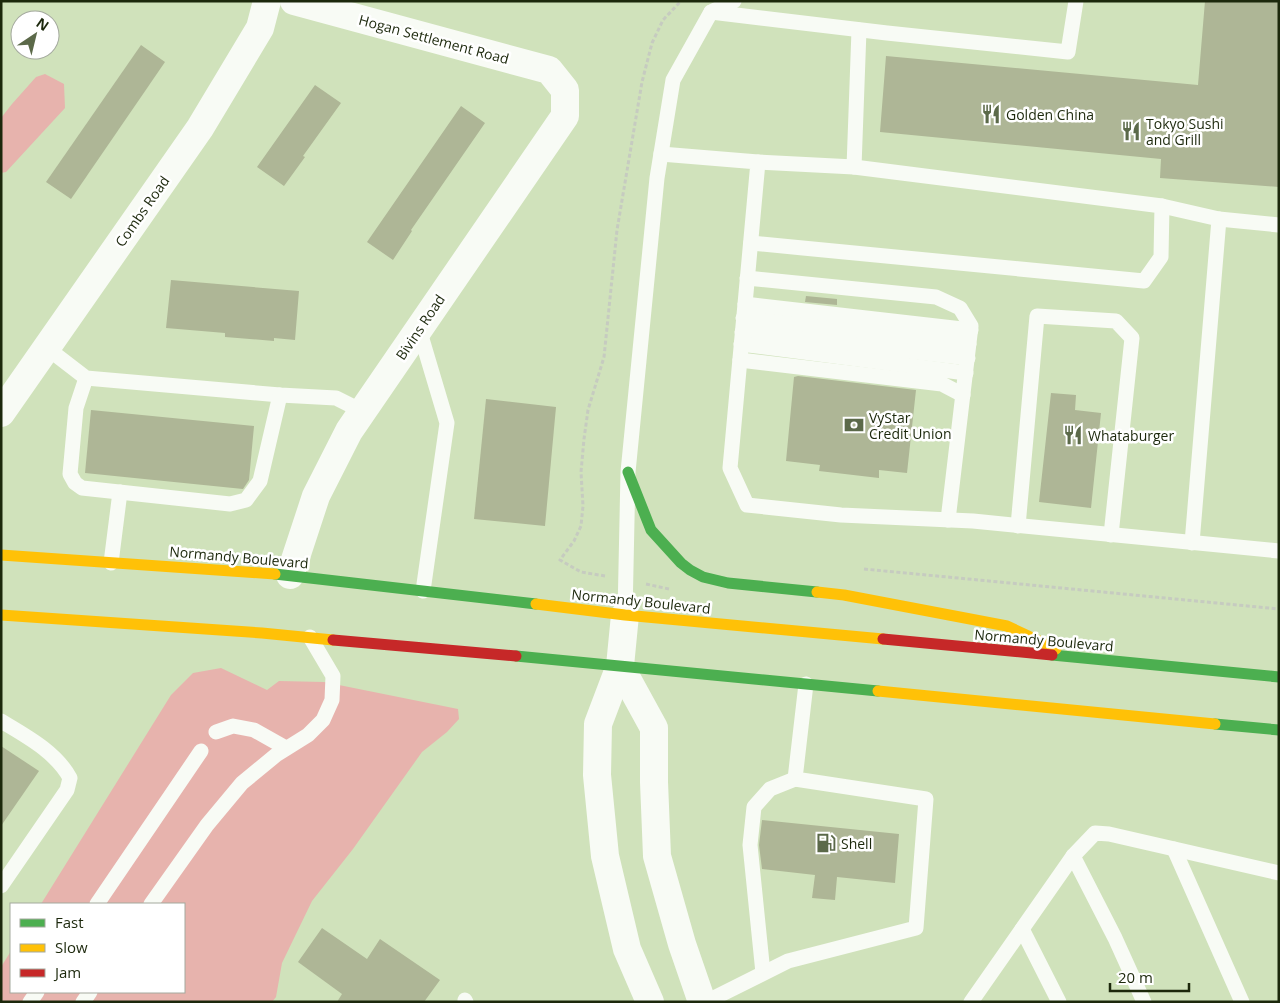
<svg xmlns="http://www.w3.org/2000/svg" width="1280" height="1003" font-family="'Open Sans',sans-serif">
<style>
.forest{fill:#e7b3ad}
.building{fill:#aeb696}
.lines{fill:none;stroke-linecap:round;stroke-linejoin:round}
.path{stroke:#c6cbc0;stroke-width:3;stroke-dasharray:4 2.5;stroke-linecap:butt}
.lane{stroke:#f8fbf5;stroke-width:15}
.street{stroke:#f8fbf5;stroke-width:28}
.fast{stroke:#4caf50;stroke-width:11}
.slow{stroke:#ffc107;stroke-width:11}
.jam{stroke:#c62828;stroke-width:11}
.labels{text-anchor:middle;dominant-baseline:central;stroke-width:5;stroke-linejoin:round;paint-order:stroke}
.street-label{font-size:14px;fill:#1c280c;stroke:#fff}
.poi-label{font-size:14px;fill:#1c280c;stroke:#fff;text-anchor:start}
</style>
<rect width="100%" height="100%" fill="#d0e2bb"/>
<g class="forest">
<polygon points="45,74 64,84 65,108 6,172 1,173 1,118 12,104 36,77"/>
<polygon points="221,668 267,690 279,681 324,682 458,709 459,719 447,732 422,752 353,849 312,901 282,963 276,997 272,1002 1,1002 1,967 11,951 11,992 184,992 184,904 41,904 171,695 193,673"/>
</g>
<g class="building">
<polygon points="1205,1 1279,1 1279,187 1160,178 1161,159 880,132 886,56 1198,85"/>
<polygon points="141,45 165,62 71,199 46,182"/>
<polygon points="315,85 341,103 303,156 305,157 284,186 257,167"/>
<polygon points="461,106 485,123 411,230 412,231 393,260 367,242"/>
<polygon points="171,280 299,291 295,340 274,338 274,341 225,337 225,333 166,328"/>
<polygon points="806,296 837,299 837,305 805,302"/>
<polygon points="798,376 916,390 907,473 879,470 879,478 819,471 820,465 786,461 794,377"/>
<polygon points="1051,393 1076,395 1075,410 1101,413 1091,508 1039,502"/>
<polygon points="486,399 556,407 545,526 474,519"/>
<polygon points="91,410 254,426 249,480 243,489 85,473"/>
<polygon points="1,746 39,771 1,826"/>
<polygon points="762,820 899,834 895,883 837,877 835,900 812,898 815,875 762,869 759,845"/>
<polygon points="322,928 367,959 380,939 440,980 424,1002 337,1002 342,994 298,962"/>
</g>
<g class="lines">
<g class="path">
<polyline points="864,569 1279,609"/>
<polyline points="605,576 581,572 560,560 574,541 581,526 583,506 581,472 584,439 588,410 604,357 617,230 642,82 652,43 663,20 681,1"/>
<polyline points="646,584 669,589"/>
</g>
<g class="lane">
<polyline points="711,12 887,33 1068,52 1076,1"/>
<polyline points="661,154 758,162 730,468 747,505 841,515 973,521 1279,551"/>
<polyline points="758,162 854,167 859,30"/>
<polyline points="854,167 1162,206 1219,219 1279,225"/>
<polyline points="751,243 1144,281 1161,257 1162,206"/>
<polyline points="747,278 936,297 960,308 971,326 948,520"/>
<polyline points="745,304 971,330"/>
<polyline points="743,318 969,344"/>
<polyline points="419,329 447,423 423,591"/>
<polyline points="742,332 968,358"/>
<polyline points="741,344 966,373"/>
<polyline points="47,348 86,378 280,395 336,398 362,411"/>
<polyline points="740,360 942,384 963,395"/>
<polyline points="86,378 76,408 70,474 75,483 82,488 230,504 246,500 260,481 280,395"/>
<polyline points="1018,526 1037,316 1116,321 1132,338 1111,535"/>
<polyline points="1192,543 1219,219"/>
<polyline points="111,563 120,492"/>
<polyline points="625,615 628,472 657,178 673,80 711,12 734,1"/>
<path d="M1,721C26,736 56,752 70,778L67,790L1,886"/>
<polyline points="216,732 233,726 254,730 286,748"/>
<polyline points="1174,849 1242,1002"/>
<polyline points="1073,856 1115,938 1144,1002"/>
<polyline points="97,904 201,751"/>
<polyline points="151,904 207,825 242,783 276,755 308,735 323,720 332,700 333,676 310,637"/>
<polyline points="1022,929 1059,1002"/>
<polyline points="763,973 750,845 754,807 770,789 795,779"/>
<polyline points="465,1000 466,1002"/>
<polyline points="30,1002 37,992"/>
<polyline points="83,1002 90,992"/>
<polyline points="706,1002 788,961 916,928 926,799 795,779 806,684"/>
<polyline points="971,1002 1073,856 1095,833 1109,834 1279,873"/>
</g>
<g class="street">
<polyline points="1,413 200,128 260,28 267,1"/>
<polyline points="290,575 316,496 349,431 565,116 565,90 549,70 294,1"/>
<polyline points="625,615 620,666 598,724 597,775 605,856 627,949 650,1002"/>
<polyline points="620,666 654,728 654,782 657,856 682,944 702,1002"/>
</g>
<g class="fast">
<polyline points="628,472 651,530 681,563 690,570 703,577 728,583 817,592"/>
<polyline points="275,574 536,604"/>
<polyline points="1052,655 1279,677"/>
<polyline points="516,656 878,691"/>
<polyline points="1215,724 1279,730"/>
</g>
<g class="slow">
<polyline points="1,555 275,574"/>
<polyline points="817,592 844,595 1007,626 1056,649"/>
<polyline points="536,604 625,615 883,639"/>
<polyline points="1,615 262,633 333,640"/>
<polyline points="878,691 1215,724"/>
</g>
<g class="jam">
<polyline points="883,639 1052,655"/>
<polyline points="333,640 516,656"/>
</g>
</g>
<defs>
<symbol id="restaurant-bare" viewBox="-9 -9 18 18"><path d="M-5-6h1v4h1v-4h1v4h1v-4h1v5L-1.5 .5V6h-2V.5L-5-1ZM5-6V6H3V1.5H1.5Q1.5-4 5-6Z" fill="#5b6949" stroke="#fff" stroke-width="2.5" paint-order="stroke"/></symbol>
<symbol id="bank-bare" viewBox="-9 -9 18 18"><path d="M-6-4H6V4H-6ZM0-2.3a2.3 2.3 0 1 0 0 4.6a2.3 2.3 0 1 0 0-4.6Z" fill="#5b6949" stroke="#fff" stroke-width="2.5" paint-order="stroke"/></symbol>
<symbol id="fuel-bare" viewBox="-9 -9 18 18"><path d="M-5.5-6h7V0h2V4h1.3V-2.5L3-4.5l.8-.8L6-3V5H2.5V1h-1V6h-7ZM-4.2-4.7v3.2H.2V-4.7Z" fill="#5b6949" stroke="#fff" stroke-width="2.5" paint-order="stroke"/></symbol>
</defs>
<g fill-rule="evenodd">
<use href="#restaurant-bare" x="977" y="100" width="28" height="28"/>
<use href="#restaurant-bare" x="1117" y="117" width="28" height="28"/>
<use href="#bank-bare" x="840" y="411" width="28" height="28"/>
<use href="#restaurant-bare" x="1059" y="421" width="28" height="28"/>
<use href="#fuel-bare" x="812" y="829" width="28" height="28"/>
</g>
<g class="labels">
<g class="street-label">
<text transform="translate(434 39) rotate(15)">Hogan Settlement Road</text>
<text transform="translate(142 211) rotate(-55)">Combs Road</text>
<text transform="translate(420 327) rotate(-56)">Bivins Road</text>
<text transform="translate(239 557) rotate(5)">Normandy Boulevard</text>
<text transform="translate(641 601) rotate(6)">Normandy Boulevard</text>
<text transform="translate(1044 640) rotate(5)">Normandy Boulevard</text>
</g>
<g class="poi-label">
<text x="1006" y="114">Golden China</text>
<text x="1146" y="123">Tokyo Sushi<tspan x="1146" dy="16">and Grill</tspan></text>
<text x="869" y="417">VyStar<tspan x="869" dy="16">Credit Union</tspan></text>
<text x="1088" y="435">Whataburger</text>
<text x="841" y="843">Shell</text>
</g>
</g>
<rect width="1280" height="1003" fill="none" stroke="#1c280c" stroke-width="5"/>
<rect x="10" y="903" width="175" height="90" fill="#ffffff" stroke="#a4a99e"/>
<rect x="20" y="919" width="25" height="8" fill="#4caf50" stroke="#a4a99e"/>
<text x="55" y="928" font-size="15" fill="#1c280c">Fast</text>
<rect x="20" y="944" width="25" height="8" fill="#ffc107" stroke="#a4a99e"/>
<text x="55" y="953" font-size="15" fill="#1c280c">Slow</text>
<rect x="20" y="969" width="25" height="8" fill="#c62828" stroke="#a4a99e"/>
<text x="55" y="978" font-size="15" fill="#1c280c">Jam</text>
<g transform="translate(35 35) rotate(35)"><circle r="24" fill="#ffffff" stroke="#a4a99e"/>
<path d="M0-4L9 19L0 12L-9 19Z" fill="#5b6949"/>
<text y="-8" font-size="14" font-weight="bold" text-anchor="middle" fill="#1c280c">N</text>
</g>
<path d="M1110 983v8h79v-8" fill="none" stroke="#1c280c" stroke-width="2.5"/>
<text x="1118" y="983" font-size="15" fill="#1c280c" stroke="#ffffff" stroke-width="4" paint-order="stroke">20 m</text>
</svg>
